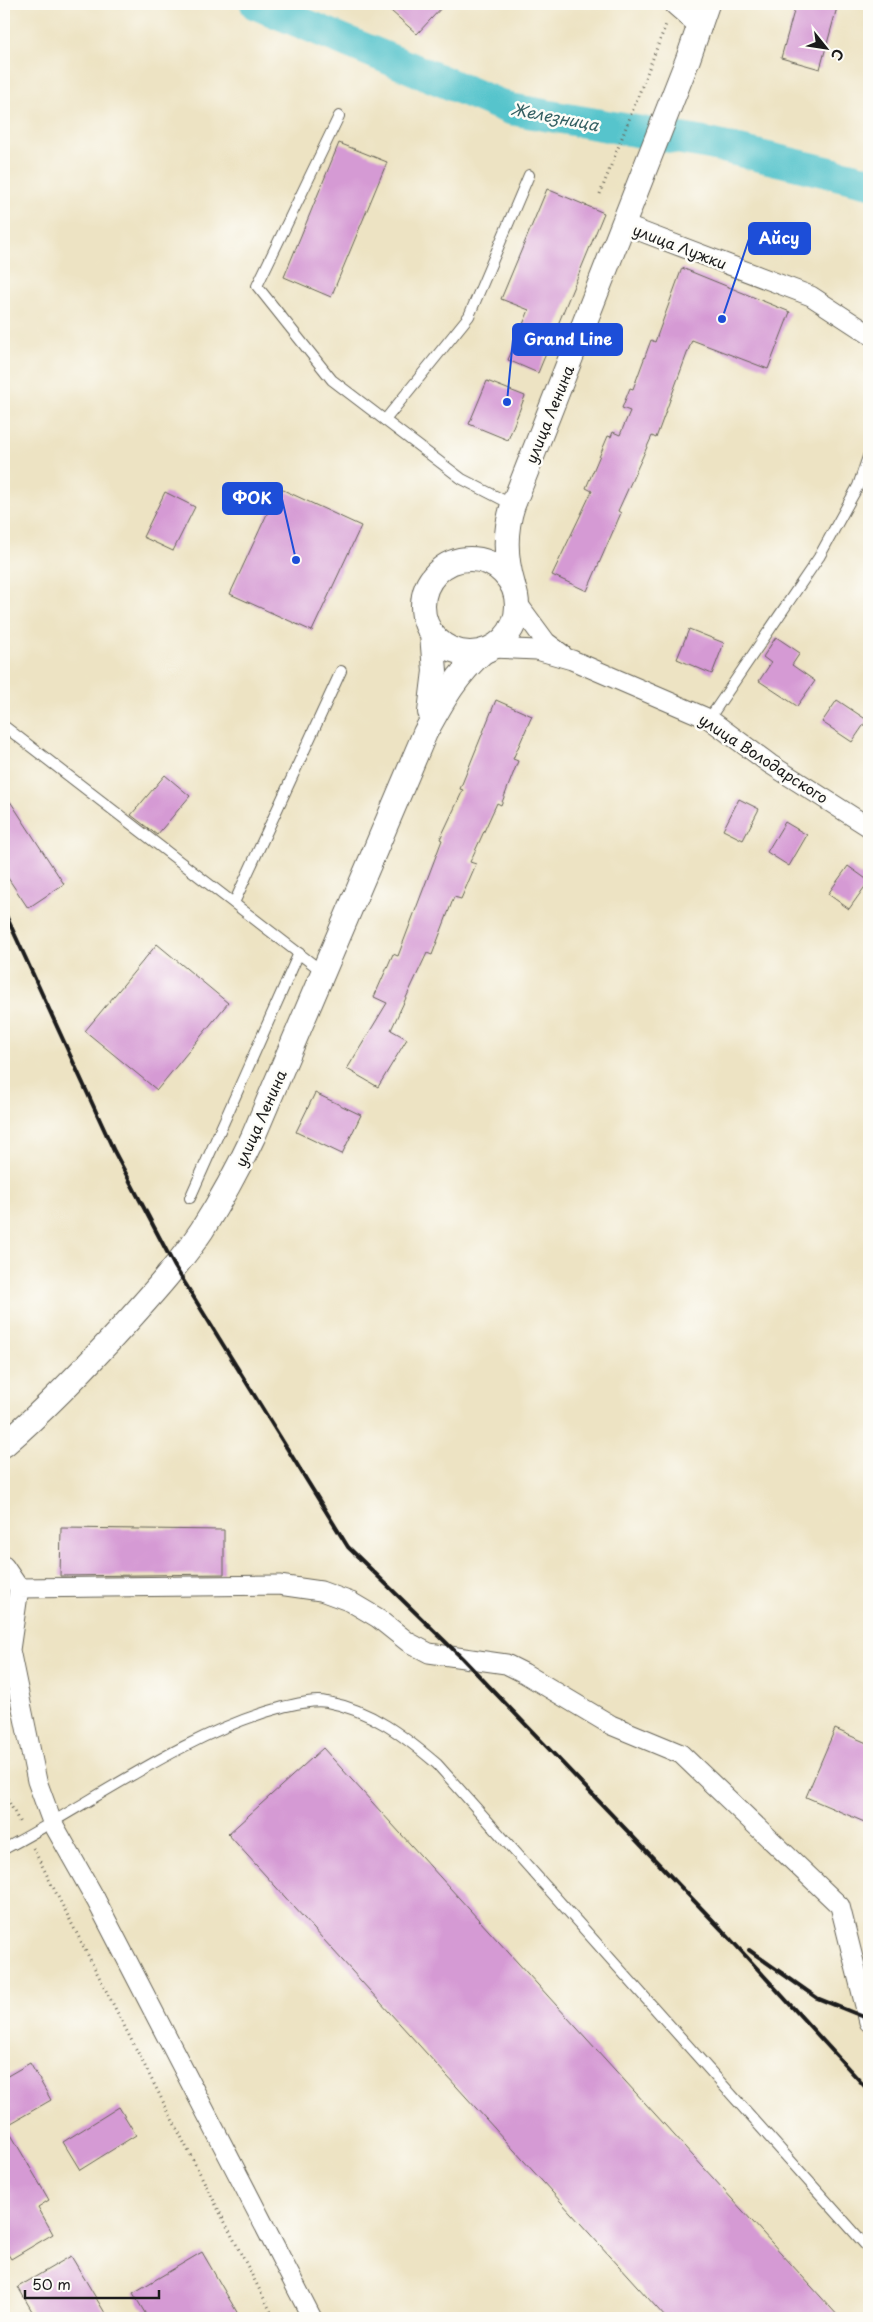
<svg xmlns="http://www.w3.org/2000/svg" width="873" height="2322" font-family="'Playpen Sans',sans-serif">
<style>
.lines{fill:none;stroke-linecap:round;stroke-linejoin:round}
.river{stroke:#56c4cc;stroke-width:32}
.building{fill:#d59ad4}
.service-casing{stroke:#656256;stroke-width:12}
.minor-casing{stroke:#656256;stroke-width:21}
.tertiary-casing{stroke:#656256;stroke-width:26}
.path{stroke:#656256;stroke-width:3;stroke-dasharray:1 4;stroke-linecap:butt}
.service{stroke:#fff;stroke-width:10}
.minor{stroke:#fff;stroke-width:19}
.tertiary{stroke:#fff;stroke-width:24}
.rail{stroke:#1c1c1c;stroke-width:4}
.labels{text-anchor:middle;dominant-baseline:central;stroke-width:5;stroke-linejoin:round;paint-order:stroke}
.street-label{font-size:15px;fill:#1c1c1c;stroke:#fdfcf7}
.water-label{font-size:16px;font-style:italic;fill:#335f62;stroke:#fdfcf7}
.leader{fill:none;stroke:#1d4ed8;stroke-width:2}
.callout-dot{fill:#1d4ed8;stroke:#fdfcf7;stroke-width:2}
.callout{fill:#1d4ed8;stroke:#1d4ed8;stroke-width:2}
.callout-label{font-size:16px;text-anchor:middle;font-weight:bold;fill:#fff}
</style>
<rect width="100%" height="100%" fill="#fdfcf7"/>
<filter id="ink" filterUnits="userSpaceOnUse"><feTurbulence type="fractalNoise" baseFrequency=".02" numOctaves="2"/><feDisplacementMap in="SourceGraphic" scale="10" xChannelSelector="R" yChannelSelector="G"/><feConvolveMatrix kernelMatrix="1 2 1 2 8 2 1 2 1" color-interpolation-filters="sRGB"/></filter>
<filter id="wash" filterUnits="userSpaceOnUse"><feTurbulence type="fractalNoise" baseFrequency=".0096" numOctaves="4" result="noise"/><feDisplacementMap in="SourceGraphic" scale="20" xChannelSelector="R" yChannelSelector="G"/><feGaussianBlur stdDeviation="1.12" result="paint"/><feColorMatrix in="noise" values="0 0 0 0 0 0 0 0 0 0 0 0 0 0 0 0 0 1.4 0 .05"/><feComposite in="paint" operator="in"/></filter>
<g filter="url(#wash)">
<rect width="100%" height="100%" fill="#ede3c3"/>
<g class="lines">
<polyline class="river" points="256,4 510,109 710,144 869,182"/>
</g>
<g id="blocks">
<g class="building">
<polygon points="383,4 445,4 417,34"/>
<polygon points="796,4 838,4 820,69 781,58"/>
<polygon points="339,143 387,162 331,297 284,277"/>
<polygon points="547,189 604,213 538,373 508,360 529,310 501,299"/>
<polygon points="682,268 790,312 768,369 692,340 656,438 652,436 618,511 621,513 587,591 552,575 592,491 586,488 608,436 611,437 613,432 620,435 630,411 622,408 630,388 633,389 651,340 655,342"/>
<polygon points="487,381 525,396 508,440 469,424"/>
<polygon points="279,488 361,526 312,631 230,594"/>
<polygon points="165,492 195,507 173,551 143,537"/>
<polygon points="689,629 724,643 712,674 677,659"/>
<polygon points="776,637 800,653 792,665 815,681 797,706 759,681 771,663 763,657"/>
<polygon points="496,700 532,716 513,759 518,761 501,805 497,803 470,862 476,864 461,899 454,897 432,955 427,953 391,1030 407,1039 378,1087 347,1069 387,1003 374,997 393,954 398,956 442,840 440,839 463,790 460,789"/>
<polygon points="837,700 867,720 852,742 822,722"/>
<polygon points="165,775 190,796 157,835 131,815"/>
<polygon points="4,792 64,884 28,908 4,872"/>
<polygon points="739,799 759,809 743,840 723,830"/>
<polygon points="785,822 807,835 789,866 767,852"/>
<polygon points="848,866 869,881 849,909 828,894"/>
<polygon points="157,944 228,1003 157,1090 85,1031"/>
<polygon points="315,1093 361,1115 342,1154 296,1132"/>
<polygon points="61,1528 224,1530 224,1574 60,1576"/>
<polygon points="835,1729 869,1744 869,1824 806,1797"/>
<polygon points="323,1748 840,2318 666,2318 228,1834"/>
<polygon points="30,2063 51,2100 6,2126 49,2200 38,2207 53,2234 11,2259 4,2248 4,2078"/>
<polygon points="119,2107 136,2135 80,2170 63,2142"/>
<polygon points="202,2252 238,2314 230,2318 148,2318 133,2293"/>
<polygon points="71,2256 108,2318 36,2318 18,2287"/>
</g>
</g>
</g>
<g filter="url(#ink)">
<use href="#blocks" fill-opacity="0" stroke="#656256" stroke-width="1"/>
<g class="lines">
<defs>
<g id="service">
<polyline points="339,116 257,286 332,380 462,479 513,505"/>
<polyline points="385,420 469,316 529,175"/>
<polyline points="709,719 819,557 858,486 869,454"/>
<polyline points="4,726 323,972"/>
<polyline points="234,903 341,671"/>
<polyline points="190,1198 299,953"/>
<path d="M4,1849C94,1802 185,1733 283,1707C296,1704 314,1699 327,1702C371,1710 404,1736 437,1764L869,2249"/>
</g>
<g id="minor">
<polyline points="624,225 811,296 869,334"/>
<polyline points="518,604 546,642 562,654"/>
<polyline points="492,648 537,650 572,660 709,719 770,764 869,827"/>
<polyline points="4,1566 19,1588"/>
<polyline points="312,2318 96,1900 52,1822 37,1781 10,1650 19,1588 279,1585 321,1591 351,1602 378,1618 408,1642 429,1653 506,1664 524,1673 611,1725 681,1754 840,1906 869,2022"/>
</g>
<g id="tertiary">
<polyline points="677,4 700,24"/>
<circle cx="470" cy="606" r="47"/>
<path d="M513,585C505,558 504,532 513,505L688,59L707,4"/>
<polyline points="430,712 435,671 432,634"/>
<path d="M4,1445C48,1407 88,1365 127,1322C154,1292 180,1263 202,1230C221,1200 238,1169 253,1137L425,733C442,702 456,675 483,652"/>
</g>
</defs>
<use href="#service" class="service-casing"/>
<use href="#minor" class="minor-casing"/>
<use href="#tertiary" class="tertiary-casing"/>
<g class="path">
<polyline points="600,194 667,22"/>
<polyline points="4,1779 7,1798 21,1825"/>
<polyline points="33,1848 274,2318"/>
</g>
<use href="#service" class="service"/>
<use href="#minor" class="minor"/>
<use href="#tertiary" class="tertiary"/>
<g class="rail">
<polyline points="4,911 114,1151 175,1267 348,1547 462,1658 722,1930 869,2091"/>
<polyline points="749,1950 817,1998 869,2019"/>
</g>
</g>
</g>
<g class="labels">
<g class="street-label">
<text transform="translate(680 246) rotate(21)">улица Лужки</text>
<text transform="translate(549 414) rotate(-68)">улица Ленина</text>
<text transform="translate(764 758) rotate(33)">улица Володарского</text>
<text transform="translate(260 1118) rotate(-66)">улица Ленина</text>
</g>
<g class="water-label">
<text transform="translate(555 116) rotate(11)">Железница</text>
</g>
</g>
<path class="leader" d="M722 319L749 239M507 402L513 339M296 560L282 499"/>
<g class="callout-dot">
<circle cx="722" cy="319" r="5"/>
<circle cx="507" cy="402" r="5"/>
<circle cx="296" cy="560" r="5"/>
</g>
<g class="callout">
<rect x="749" y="223" width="61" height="31" rx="5"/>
<rect x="513" y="324" width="109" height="31" rx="5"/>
<rect x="223" y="483" width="59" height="31" rx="5"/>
</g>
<g class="callout-label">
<text x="779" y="244">Айсу</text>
<text x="568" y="345">Grand Line</text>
<text x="252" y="504">ФОК</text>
</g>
<rect width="873" height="2322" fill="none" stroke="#fdfcf7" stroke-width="20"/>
<g transform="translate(826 48) rotate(120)" stroke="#fdfcf7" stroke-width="4" paint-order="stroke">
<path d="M0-4L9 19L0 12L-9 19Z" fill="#1c1c1c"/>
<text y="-8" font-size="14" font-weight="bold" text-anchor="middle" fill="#1c1c1c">С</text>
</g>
<path d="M25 2290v8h134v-8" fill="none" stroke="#1c1c1c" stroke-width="2.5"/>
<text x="32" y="2290" font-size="15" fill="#1c1c1c" stroke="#fdfcf7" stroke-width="4" paint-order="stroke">50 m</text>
</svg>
